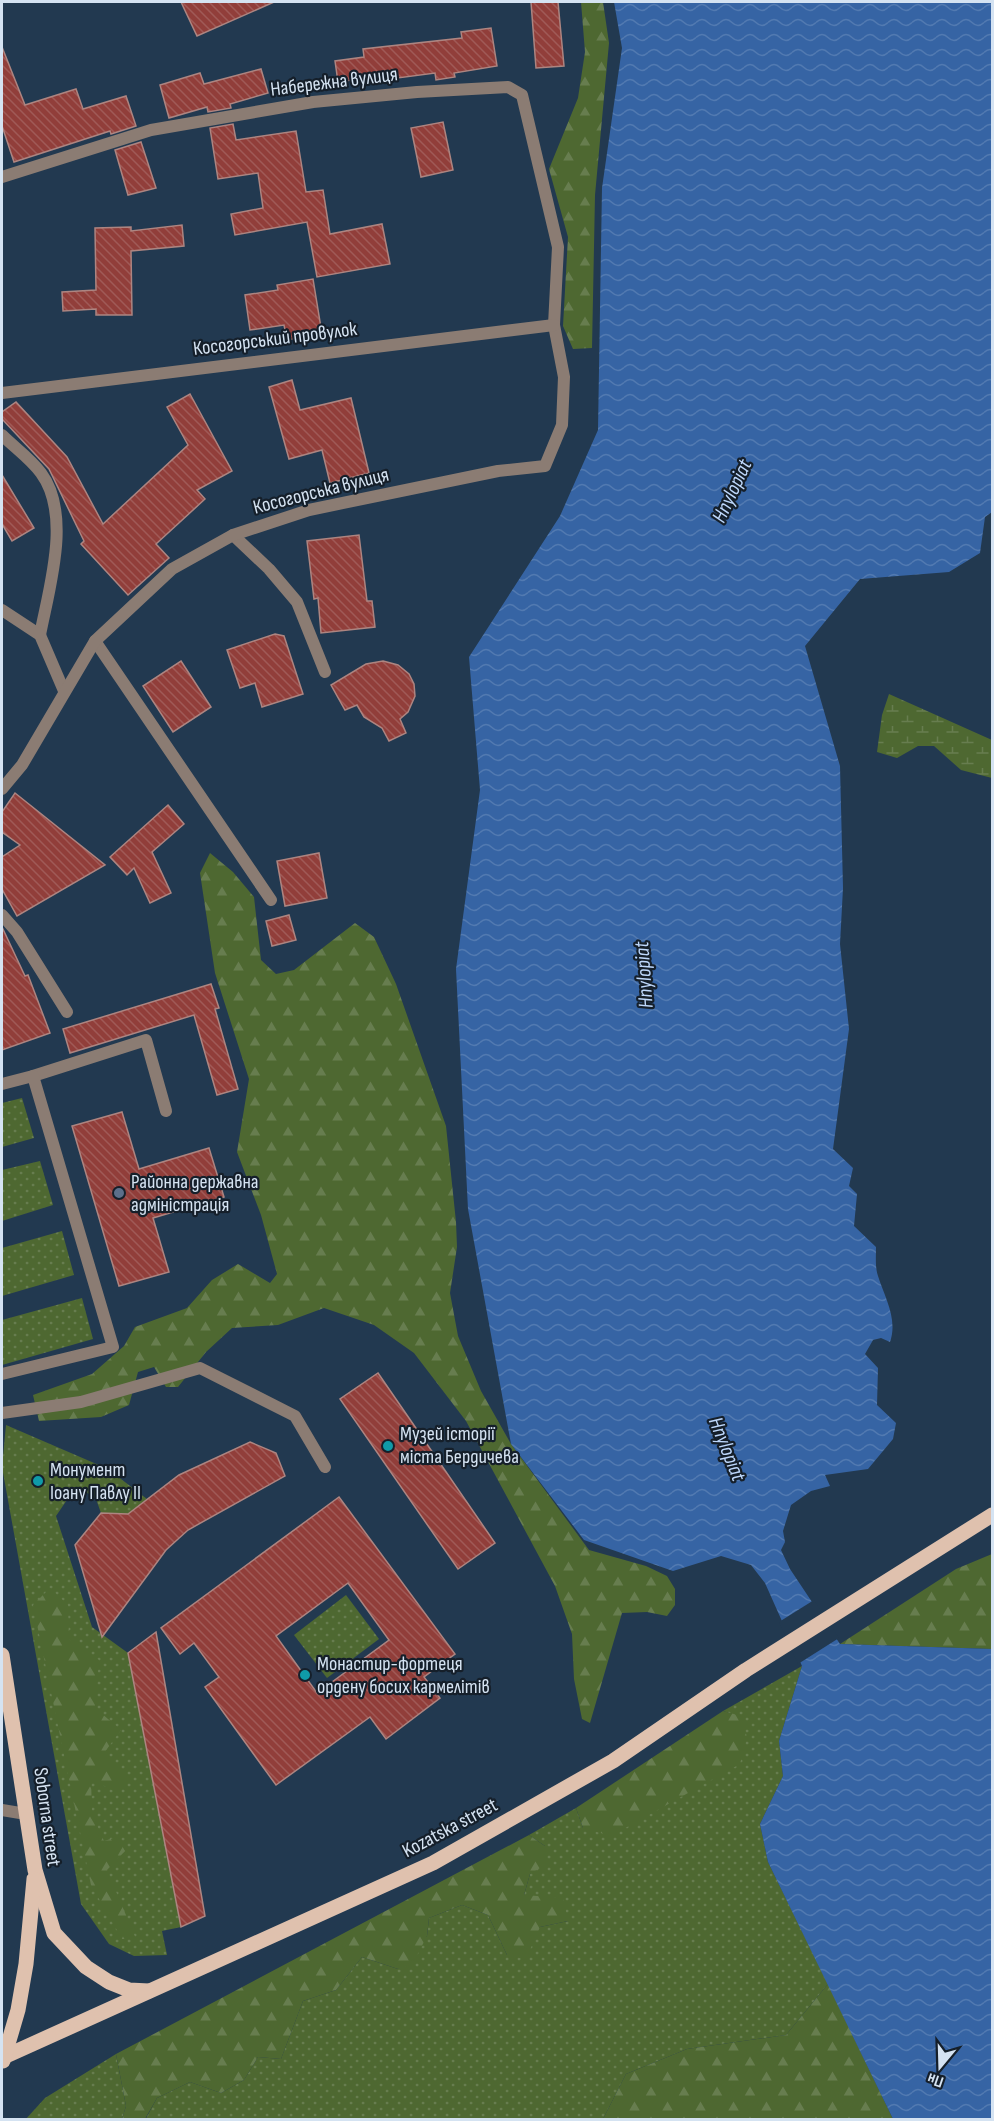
<svg xmlns="http://www.w3.org/2000/svg" width="994" height="2121" font-family="'Sofia Sans Condensed',sans-serif">
<style>
.green{fill:url(#green-dots)}
.forest{fill:url(#forest-firs)}
.wetland{fill:url(#wetland-marsh)}
.water{fill:url(#water-waves)}
.pier{fill:#223950}
.building{fill:url(#building-back-hatch);stroke:#ad8581;stroke-width:1.5;fill-rule:evenodd}
.lines{fill:none;stroke-linecap:round;stroke-linejoin:round}
.service{stroke:#8b7c73;stroke-width:12}
.minor{stroke:#8b7c73;stroke-width:12}
.primary{stroke:#dfc1ae;stroke-width:15}
.service-dot{fill:#5c6f8a;stroke:#151f2a;stroke-width:2}
.culture-dot{fill:#0f9aa8;stroke:#151f2a;stroke-width:2}
.labels{text-anchor:middle;dominant-baseline:central;stroke-width:4.5;stroke-linejoin:round;paint-order:stroke}
.street-label{font-size:20px;fill:#d5e3f2;stroke:#151f2a}
.poi-label{font-size:20px;fill:#d5e3f2;stroke:#151f2a;text-anchor:start}
.water-label{font-size:21px;font-style:italic;fill:#bdd7fb;stroke:#151f2a}
</style>
<defs>
<pattern id="green-dots" width="8" height="8" patternUnits="userSpaceOnUse" patternTransform="scale(1.5)"><rect width="8" height="8" fill="#4e6831"/><path d="M2 2h.1M6 6h.1" fill="none" stroke="#677d4f" stroke-width="1.8" stroke-linecap="round"/></pattern>
<pattern id="forest-firs" width="22" height="20" patternUnits="userSpaceOnUse" patternTransform="scale(1.5)"><rect width="22" height="20" fill="#4e6831"/><path d="M5 1l3.5 6h-7zM16 11l3.5 6h-7z" fill="#677d4f"/></pattern>
<pattern id="wetland-marsh" width="20" height="14" patternUnits="userSpaceOnUse" patternTransform="scale(1.5)"><rect width="20" height="14" fill="#4e6831"/><path d="M1 5h8M5 5V1M11 12h8M15 12V8" fill="none" stroke="#677d4f"/></pattern>
<pattern id="water-waves" width="16" height="10" patternUnits="userSpaceOnUse" patternTransform="scale(1.5)"><rect width="16" height="10" fill="#3664a4"/><path d="M0 5q4-4 8 0t8 0" fill="none" stroke="#527ab1"/></pattern>
<pattern id="building-back-hatch" width="6" height="6" patternUnits="userSpaceOnUse" patternTransform="scale(1.5)"><rect width="6" height="6" fill="#913e3a"/><path d="M-1 5l2 2M0 0l6 6M5-1l2 2" fill="none" stroke="#a05a57"/></pattern>
</defs>
<rect width="100%" height="100%" fill="#223950"/>
<g class="green">
<polygon points="22,1098 34,1138 2,1147 2,1103"/>
<polygon points="40,1161 53,1205 2,1221 2,1170"/>
<polygon points="62,1231 74,1275 2,1296 2,1248"/>
<polygon points="82,1298 93,1339 2,1365 2,1320"/>
<polygon points="6,1425 108,1469 147,1499 128,1514 101,1513 96,1499 86,1492 71,1494 56,1516 92,1627 128,1653 181,1927 162,1931 167,1955 134,1956 109,1944 81,1904 2,1467"/>
<polygon points="346,1595 379,1639 327,1678 294,1635"/>
<polygon points="802,1666 779,1741 783,1776 760,1824 768,1862 828,1984 786,2035 687,2049 626,2074 603,2119 145,2120 157,2098 190,2082 221,2093 244,2080 258,2057 281,2059 303,2001 336,1990 362,1957 398,1969 427,1936 429,1918 462,1905 488,1915 507,1955 540,1927 568,1921 524,1895 530,1874 545,1846 529,1835 576,1808 583,1828 741,1717 723,1711"/>
<polygon points="116,2054 126,2106 122,2119 25,2120 45,2098"/>
</g>
<g class="forest">
<polygon points="581,2 603,2 609,43 595,195 592,348 573,349 563,326 568,237 549,169 578,98 585,52"/>
<polygon points="210,853 233,872 254,897 261,960 276,974 294,970 355,923 374,937 396,984 446,1126 456,1222 457,1247 450,1293 458,1336 481,1391 511,1444 589,1550 646,1566 667,1576 675,1589 675,1605 667,1616 647,1612 622,1613 590,1723 582,1719 574,1679 572,1634 555,1586 466,1421 414,1353 374,1325 324,1308 278,1325 232,1328 206,1352 178,1387 166,1387 154,1367 138,1372 129,1405 101,1417 39,1421 33,1395 92,1374 124,1346 135,1327 187,1308 212,1280 238,1264 270,1283 277,1274 261,1215 237,1152 249,1079 215,973 200,873"/>
<polygon points="992,1554 992,1649 840,1644 956,1569"/>
<polygon points="50,1588 68,1605 69,1639 99,1660 95,1708 121,1730 104,1753 128,1779 114,1791 91,1779 92,1814 104,1841 117,1837 125,1851 107,1870 136,1939 122,1939 91,1885 33,1605"/>
<polygon points="723,1711 741,1716 747,1737 740,1764 611,1836 583,1828 576,1808"/>
<polygon points="529,1835 545,1846 545,1865 530,1874 524,1895 563,1898 568,1921 540,1927 526,1959 507,1955 488,1915 462,1905 429,1918 427,1936 412,1965 398,1969 362,1957 336,1990 303,2001 281,2059 258,2057 244,2080 221,2093 190,2082 157,2098 145,2119 122,2119 126,2106 116,2054"/>
<polygon points="828,1984 893,2119 603,2119 626,2074 687,2049 786,2035"/>
</g>
<polygon class="wetland" points="889,694 992,740 992,778 961,770 934,746 918,746 897,758 877,752 882,715"/>
<path class="water" d="M614,2H992V512L985,517L980,553L949,572L860,579L805,646L840,766L843,888L840,944L849,1029L833,1149L853,1168L849,1186L857,1194L854,1226L876,1247C876,1256 875,1268 878,1276C885,1298 898,1319 890,1342L881,1338L873,1340L865,1354L878,1368L877,1405L896,1423L893,1439L868,1469L825,1475L830,1486L811,1491L791,1505L783,1531L785,1542L781,1550L790,1569L840,1644L992,1649V2119H893L768,1862L760,1824L783,1776L779,1741L802,1666L765,1583L751,1565L721,1556L673,1571L584,1540L511,1444L468,1209L456,969L480,790L469,657L560,516L598,430L602,188L622,48Z"/>
<polygon class="pier" points="814,1600 839,1638 798,1664 779,1622"/>
<g class="building">
<polygon points="181,2 274,2 197,36"/>
<polygon points="531,2 558,2 564,66 536,68"/>
<polygon points="491,28 497,66 454,73 455,77 436,80 435,73 367,82 367,78 338,82 335,61 364,57 363,49 462,38 461,32"/>
<polygon points="2,47 25,105 76,89 83,109 126,96 136,126 111,134 110,131 14,162 2,126"/>
<polygon points="261,69 268,93 230,104 231,108 208,112 207,107 169,118 160,85 200,73 204,84"/>
<polygon points="443,122 453,170 421,177 411,128"/>
<polygon points="233,124 236,140 296,131 306,192 323,190 330,234 382,224 390,264 317,277 307,222 235,235 231,214 263,208 258,173 218,179 210,128"/>
<polygon points="141,142 156,188 128,195 115,150"/>
<polygon points="182,225 184,246 131,251 132,315 96,315 96,309 63,311 62,292 96,290 95,228 131,227 131,231"/>
<polygon points="313,279 322,334 287,340 284,325 250,330 245,295 278,290 277,285"/>
<polygon points="292,380 300,410 351,398 369,473 330,483 322,450 289,459 269,387"/>
<polygon points="190,394 232,471 197,490 205,499 156,544 169,558 128,595 81,544 84,541 49,469 2,419 2,412 16,402 67,457 103,524 188,445 167,407"/>
<polygon points="2,475 34,528 12,541 2,524"/>
<polygon points="359,535 367,601 372,601 375,627 321,633 318,598 314,599 307,541"/>
<polygon points="275,634 284,636 303,694 262,707 255,683 240,688 227,650"/>
<polygon points="181,661 211,707 173,732 143,686"/>
<polygon points="383,661 398,665 409,674 414,684 415,696 408,712 400,719 406,733 389,741 382,728 364,717 357,705 345,710 331,685 366,664"/>
<polygon points="15,793 105,865 17,916 2,889 2,857 20,845 2,832 2,812"/>
<polygon points="168,805 184,824 152,852 171,893 150,903 134,868 127,875 110,857"/>
<polygon points="319,853 327,898 285,906 277,861"/>
<polygon points="289,915 296,940 272,946 266,921"/>
<polygon points="2,927 25,976 28,975 50,1033 2,1050"/>
<polygon points="211,984 219,1008 215,1009 238,1089 217,1095 194,1015 70,1053 63,1029"/>
<polygon points="122,1112 139,1169 209,1148 224,1197 153,1218 169,1272 119,1286 72,1126"/>
<polygon points="378,1373 495,1543 458,1569 340,1399"/>
<polygon points="250,1442 276,1453 285,1476 188,1530 166,1550 102,1637 75,1545 101,1513 128,1514 179,1475"/>
<path d="M339,1497L455,1654L424,1677L440,1698L386,1739L370,1717L276,1785L205,1687L219,1677L194,1643L180,1654L161,1628ZM348,1583L389,1640L317,1693L276,1636Z"/>
<polygon points="156,1632 205,1916 181,1927 128,1653"/>
</g>
<g class="lines">
<g class="service">
<path d="M2,435C14,447 31,459 41,473C72,515 49,588 40,635"/>
<polyline points="233,535 269,569 297,602 325,672"/>
<polyline points="2,610 40,635 64,691"/>
<polyline points="95,641 271,900"/>
<polyline points="2,915 17,932 67,1012"/>
<polyline points="33,1076 146,1040 166,1111"/>
<polyline points="2,1084 33,1076 113,1347 2,1374"/>
<polyline points="2,1413 81,1402 200,1368 295,1416 325,1467"/>
<polyline points="2,1810 26,1814"/>
</g>
<g class="minor">
<polyline points="2,177 151,130 313,102 417,92 508,87 522,95 558,247 554,325 564,377 562,425 545,466 498,471 309,510 233,535 172,569 95,641 22,765 2,789"/>
<polyline points="2,393 554,325"/>
</g>
<g class="primary">
<polyline points="2,1655 35,1870 54,1933 86,1967 109,1982 129,1990 149,1991"/>
<polyline points="6,2056 433,1863 613,1761 746,1670 992,1515"/>
<polyline points="3,2061 18,2010 26,1964 34,1879"/>
</g>
</g>
<circle class="service-dot" cx="119" cy="1193" r="6"/>
<g class="culture-dot">
<circle cx="388" cy="1446" r="6"/>
<circle cx="38" cy="1481" r="6"/>
<circle cx="305" cy="1675" r="6"/>
</g>
<g class="labels">
<g class="street-label">
<text transform="translate(334 82) rotate(-7)">Набережна вулиця</text>
<text transform="translate(275 339) rotate(-7)">Косогорський провулок</text>
<text transform="translate(321 491) rotate(-14)">Косогорська вулиця</text>
<text transform="translate(47 1817) rotate(82)">Soborna street</text>
<text transform="translate(450 1828) rotate(-28)">Kozatska street</text>
</g>
<g class="poi-label">
<text x="131" y="1182">Районна державна<tspan x="131" dy="23">адміністрація</tspan></text>
<text x="400" y="1434">Музей історії<tspan x="400" dy="23">міста Бердичева</tspan></text>
<text x="50" y="1470">Монумент<tspan x="50" dy="23">Іоану Павлу ІІ</tspan></text>
<text x="317" y="1664">Монастир-фортеця<tspan x="317" dy="23">ордену босих кармелітів</tspan></text>
</g>
<g class="water-label">
<text transform="translate(732 491) rotate(-65)">Hnylopiat</text>
<text transform="translate(644 975) rotate(-94)">Hnylopiat</text>
<text transform="translate(727 1449) rotate(68)">Hnylopiat</text>
</g>
</g>
<rect width="994" height="2121" fill="none" stroke="#d5e3f2" stroke-width="6"/>
<g transform="translate(940 2067) rotate(199)" stroke="#151f2a" stroke-width="4.5" paint-order="stroke">
<path d="M0-4.5L10 22L0 15L-10 22Z" fill="#d5e3f2"/>
<text y="-9" font-size="16" font-weight="bold" text-anchor="middle" fill="#d5e3f2">Пн</text>
</g>
</svg>
